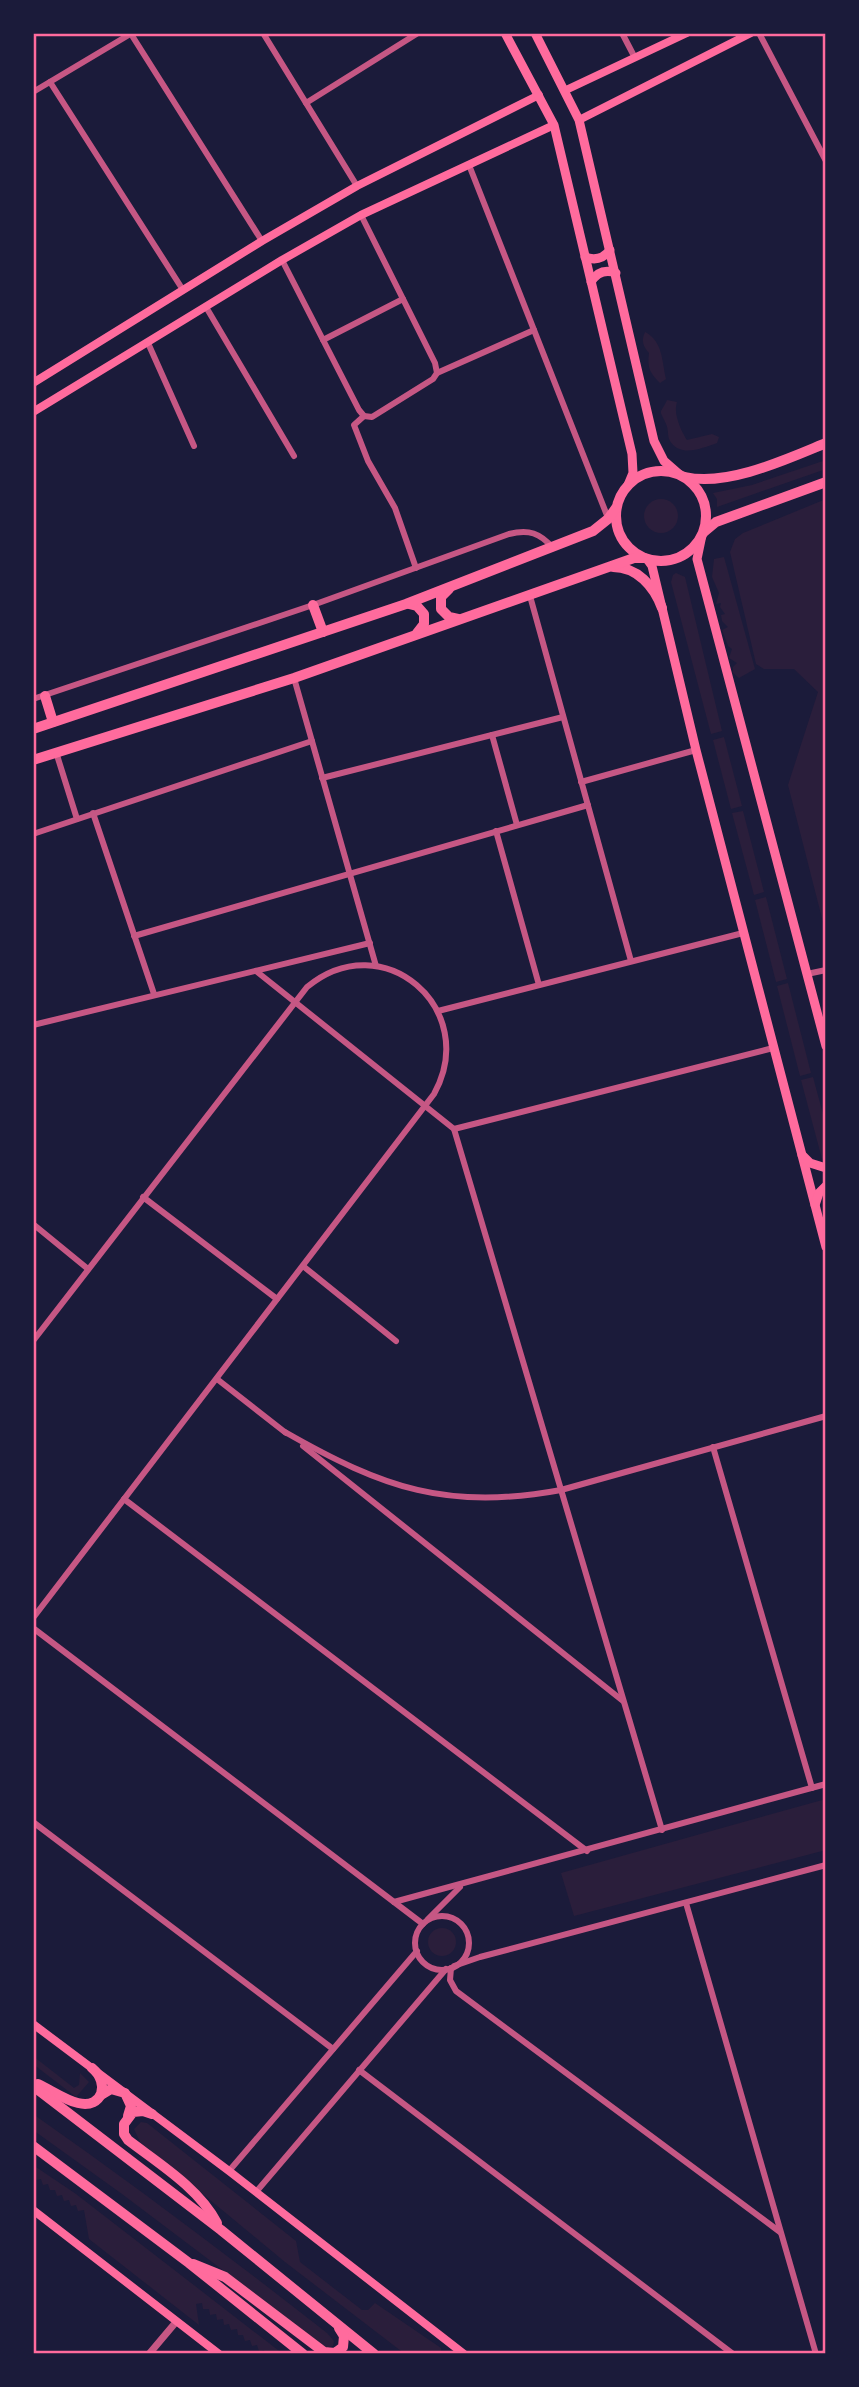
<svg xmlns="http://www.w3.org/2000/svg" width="859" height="2387" font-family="Cabin,sans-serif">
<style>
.green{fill:#2a1e3b}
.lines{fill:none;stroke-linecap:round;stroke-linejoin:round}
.minor{stroke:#c65784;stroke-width:6}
.tertiary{stroke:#c65784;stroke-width:7}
.secondary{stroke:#ff6b9d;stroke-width:8}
.primary{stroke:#ff6b9d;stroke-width:9}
.trunk{stroke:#ff6b9d;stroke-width:10}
.neatline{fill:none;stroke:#ff6b9d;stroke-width:2.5}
</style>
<rect width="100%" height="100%" fill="#1b1b3a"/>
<g class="green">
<path d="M645,332C663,341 662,362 666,379L660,383C650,373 647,368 649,353C643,346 641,341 645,332Z"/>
<path d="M667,400L677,402C673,413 681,431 687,440L712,434L719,437L717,443C702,448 681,458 670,441C667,436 669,430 666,424C659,407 659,417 667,400Z"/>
<polygon points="826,460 826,469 717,507 717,499 713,493 752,485"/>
<circle cx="661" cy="516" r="17"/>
<polygon points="826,499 826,934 788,785 818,692 794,669 764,669 756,664 730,552 735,539 743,533"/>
<polygon points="724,557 755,669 739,678 733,673 733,667 737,663 729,658 732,649 728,646 722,630 728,627 722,621 721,615 725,614 720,607 721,603 716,604 719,593 712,577 714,559"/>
<polygon points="676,573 685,577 722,731 711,734 671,582 673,575"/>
<polygon points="724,737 742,806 731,809 713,740"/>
<polygon points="743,811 764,892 754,895 732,813"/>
<polygon points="766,897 787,979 776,982 755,900"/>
<polygon points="788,983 811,1073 800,1076 777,986"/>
<polygon points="813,1077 826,1125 826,1158 822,1159 801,1080"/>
<polygon points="826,1799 826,1850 574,1916 561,1873"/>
<circle cx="442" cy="1942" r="14"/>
<polygon points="33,2056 74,2088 79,2085 80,2073 89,2082 76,2097 33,2064"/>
<path d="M33,2114C133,2184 231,2258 327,2333L334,2341L333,2346L327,2348L322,2345L122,2194L33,2130Z"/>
<polygon points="141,2122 147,2123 296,2241 300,2262 362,2310 368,2310 375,2303 441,2348 441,2354 405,2354 285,2262 140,2142 134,2129"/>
<polygon points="33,2165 76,2194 283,2354 265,2354 264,2350 259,2351 257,2345 252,2346 250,2340 245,2341 243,2335 238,2335 237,2329 231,2330 229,2324 224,2325 223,2319 217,2320 216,2314 210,2315 209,2309 203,2309 202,2303 196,2304 199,2325 89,2239 84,2210 78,2211 76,2205 71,2206 69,2200 64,2201 62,2195 57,2196 55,2190 50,2190 48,2184 43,2185 41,2179 36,2180"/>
</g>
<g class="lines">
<g class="minor">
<polyline points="263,33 357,186"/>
<polyline points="622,33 634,56"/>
<polyline points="759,33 826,161"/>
<polyline points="131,34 262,241"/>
<polyline points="50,82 183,290"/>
<polyline points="33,92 132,33"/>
<polyline points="306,103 418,33"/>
<polyline points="469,165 608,518"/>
<polyline points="282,260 359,410 364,416 372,417 433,379 437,373 435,363 361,215"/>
<polyline points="206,307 294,456"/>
<polyline points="323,340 403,299"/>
<polyline points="148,343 194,446"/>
<polyline points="437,373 534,330"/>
<polyline points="364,416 354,425 368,461 395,508 416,568"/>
<polyline points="530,596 631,961"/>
<polyline points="294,678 376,966"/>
<path d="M33,699L313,605L509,534C529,529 540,533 553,548"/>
<polyline points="492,735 517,825"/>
<polyline points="56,752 77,819"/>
<polyline points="322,778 563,717"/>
<polyline points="581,782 696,750"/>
<polyline points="93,813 154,994"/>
<polyline points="496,831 539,985"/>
<polyline points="33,834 312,741"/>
<polyline points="134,936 588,805"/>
<polyline points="256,971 454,1129 662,1830"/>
<polyline points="807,974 826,970"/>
<polyline points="438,1011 743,933"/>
<polyline points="33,1025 370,943"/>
<polyline points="454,1129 773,1048"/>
<polyline points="143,1197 277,1299"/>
<polyline points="33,1224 88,1269"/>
<polyline points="303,1266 396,1341"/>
<path d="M33,1341L307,987C383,924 481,1009 434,1094L33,1618"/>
<polyline points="217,1379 286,1433"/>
<path d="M285,1432C383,1488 448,1511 561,1490L826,1416"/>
<polyline points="303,1446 623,1701"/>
<polyline points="713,1447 812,1788"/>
<polyline points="124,1499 587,1851"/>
<polyline points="33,1628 423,1924"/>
<polyline points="33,1822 333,2049"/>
<polyline points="394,1902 826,1784"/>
<polyline points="686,1903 816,2354"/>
<circle cx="442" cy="1943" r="27"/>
<polyline points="428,1919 460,1887"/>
<polyline points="454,1966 480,1957 826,1865"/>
<polyline points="451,1968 450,1980 456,1991 780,2232"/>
<polyline points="359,2070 733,2354"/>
<polyline points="229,2171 417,1951"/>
<polyline points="256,2192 446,1969"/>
<polyline points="822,2354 826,2353"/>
</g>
<polyline class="tertiary" points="149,2354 176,2322"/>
<g class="secondary">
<polyline points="566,90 687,33"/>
<polyline points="579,120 751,33"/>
<polyline points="33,383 262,241 357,186 539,95"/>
<polyline points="33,412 282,260 361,215 554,125"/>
<polyline points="33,2024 229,2171 464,2354"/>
<polyline points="33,2210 219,2354"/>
</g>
<g class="primary">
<polyline points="505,33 554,125 632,454 633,473 628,485"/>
<polyline points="535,33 579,120 654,441 664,461 680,475"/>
<path d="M585,257C595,261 603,259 610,250"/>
<path d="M591,282C597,272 605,269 616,273"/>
<polyline points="702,535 697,559 826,1046"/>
<polyline points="647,559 652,566 696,750 826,1247"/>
<polyline points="802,1155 810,1163 826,1168"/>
<polyline points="815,1205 819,1193 826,1186"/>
</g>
<g class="trunk">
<circle cx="661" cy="516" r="45"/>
<path d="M685,477C727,487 787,459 826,443"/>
<polyline points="704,532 716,522 826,482"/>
<path d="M613,567C637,567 654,586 662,608"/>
<polyline points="449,589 441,597 441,609 449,617 458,619"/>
<polyline points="409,604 417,606 424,614 424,624 417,633"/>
<polyline points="313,605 323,632"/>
<polyline points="45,696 53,722"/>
<polyline points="33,729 406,604 593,531 608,519 616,508"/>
<polyline points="33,760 294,678 634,558 644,558"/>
<path d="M38,2084C51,2090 65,2100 78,2103C103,2109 110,2083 92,2068"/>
<polyline points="33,2086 221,2230 374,2354"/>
<polyline points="101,2095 111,2089 125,2093 131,2106 128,2116"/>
<path d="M152,2114L143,2111L133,2112L124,2124V2134L128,2140C158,2163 199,2188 217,2223"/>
<polyline points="33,2146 189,2263 303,2354"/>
<polyline points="193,2264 225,2277 324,2352 335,2353 343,2347 344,2336 339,2328"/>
</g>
</g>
<rect width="859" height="2387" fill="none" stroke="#1b1b3a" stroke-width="70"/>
<rect x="35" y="35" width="789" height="2317" class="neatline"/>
</svg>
